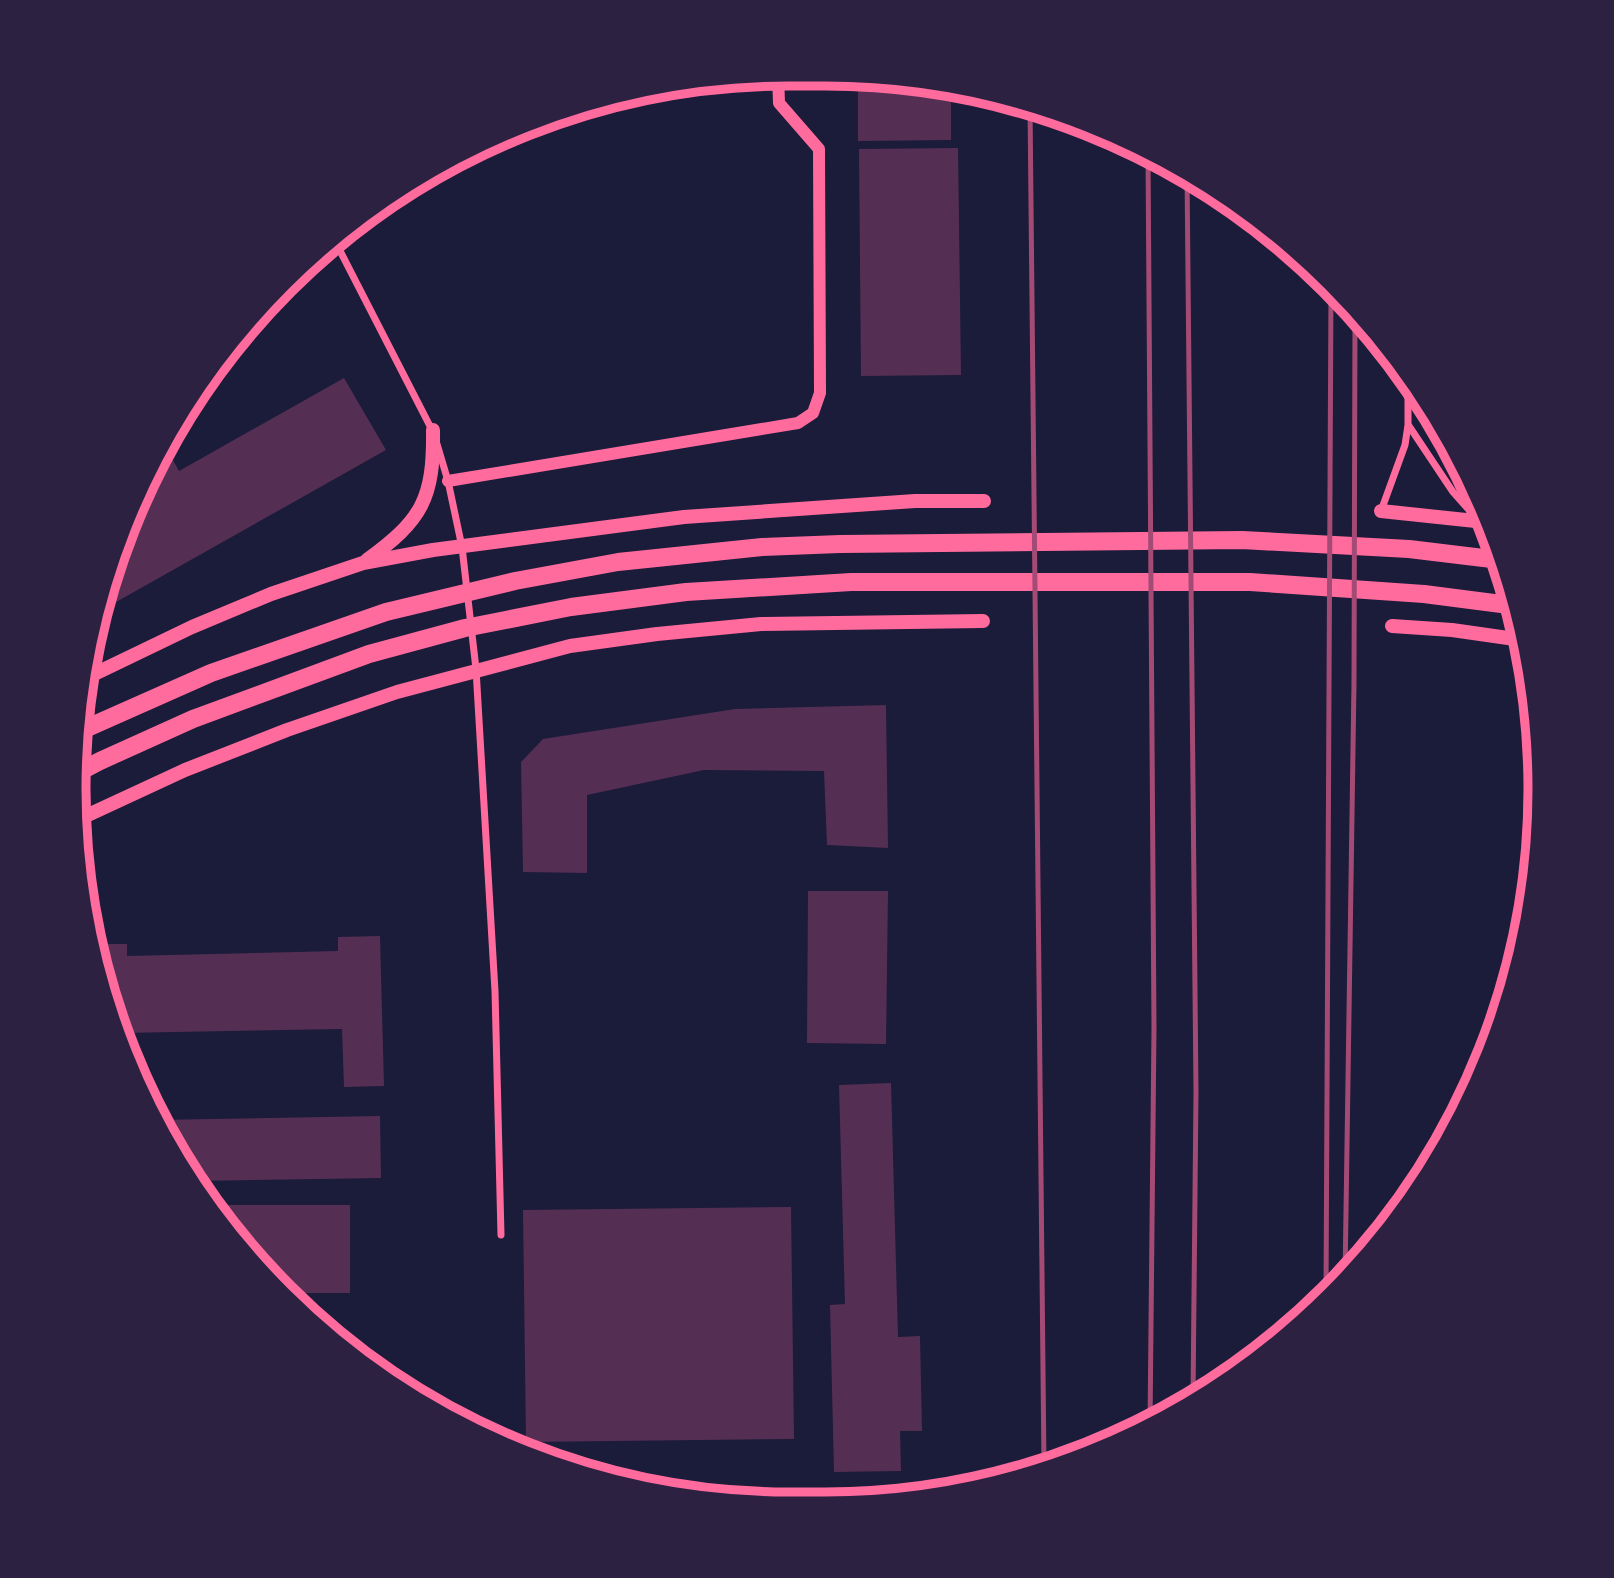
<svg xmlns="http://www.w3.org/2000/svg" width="1614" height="1578" font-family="Helvetica,sans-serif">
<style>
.building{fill:#542f53}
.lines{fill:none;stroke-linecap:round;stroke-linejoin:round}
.minor{stroke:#ff6b9d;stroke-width:7}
.tertiary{stroke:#ff6b9d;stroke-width:12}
.secondary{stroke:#ff6b9d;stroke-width:14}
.primary{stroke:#ff6b9d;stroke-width:18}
.rail{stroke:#a44b75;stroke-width:5}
.rim{fill:none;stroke:#ff6b9d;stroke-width:9}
</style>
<rect width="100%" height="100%" fill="#1b1b3a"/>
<g class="building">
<polygon points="858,77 919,80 951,87 951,140 858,141"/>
<polygon points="958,148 961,375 861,376 859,149"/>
<polygon points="344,378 386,450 102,610 128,516 165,446 179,471"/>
<polygon points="886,705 888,848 827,845 824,771 704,770 587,795 587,873 523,872 521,762 543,739 735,709"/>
<polygon points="808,891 888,891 886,1044 807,1043"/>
<polygon points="380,936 384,1086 344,1087 342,1029 122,1033 122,1039 98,974 93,944 127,944 127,956 338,951 338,937"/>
<polygon points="891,1083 898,1337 920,1336 922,1431 900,1431 901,1471 834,1472 830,1305 845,1304 839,1085"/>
<polygon points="380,1116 381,1178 194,1181 156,1120"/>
<polygon points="209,1205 350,1205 350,1293 286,1293 221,1224"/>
<polygon points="791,1207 794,1439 526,1442 523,1210"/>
<polygon points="747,1489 747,1500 696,1498 663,1491"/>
</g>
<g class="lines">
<g class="minor">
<polyline points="335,241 432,430"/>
<polyline points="1409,426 1453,492 1478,520"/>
<polyline points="437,444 448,481 462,547 476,669 495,991 501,1235"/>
<polyline points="1381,511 1405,445 1408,425 1408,378"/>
</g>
<polyline class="tertiary" points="448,481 798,423 813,413 820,393 819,149 779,103 778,75"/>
<g class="secondary">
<polyline points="1381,511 1485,522"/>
<path d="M367,560C422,520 434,499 433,430"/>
<polyline points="1392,626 1452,630 1522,640"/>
<polyline points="84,679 192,627 271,594 363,563 433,550 684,517 915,501 984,501"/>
<polyline points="75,821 185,770 287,730 397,692 570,646 657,634 761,624 983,621"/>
</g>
<g class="primary">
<polyline points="78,732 211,673 386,612 515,581 618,562 762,547 840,544 1242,540 1409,549 1500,560"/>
<polyline points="77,773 100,761 193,719 369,654 465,628 571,607 686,592 851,582 1250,582 1424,594 1517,606"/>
</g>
<g class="rail">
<polyline points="1030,106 1044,1467"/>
<polyline points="1148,153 1154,1028 1150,1426"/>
<polyline points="1187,172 1196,1092 1193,1399"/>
<polyline points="1345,1278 1354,683 1355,313"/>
<polyline points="1326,1296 1331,288"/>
</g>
</g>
<path d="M0 0H1614V1578H0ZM789 86H825A703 703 0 0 1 1528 789V789A703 703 0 0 1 825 1492H789A703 703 0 0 1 86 789V789A703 703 0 0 1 789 86Z" fill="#2d2142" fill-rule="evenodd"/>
<path class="rim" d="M789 86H825A703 703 0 0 1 1528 789V789A703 703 0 0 1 825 1492H789A703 703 0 0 1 86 789V789A703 703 0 0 1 789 86Z"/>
</svg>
